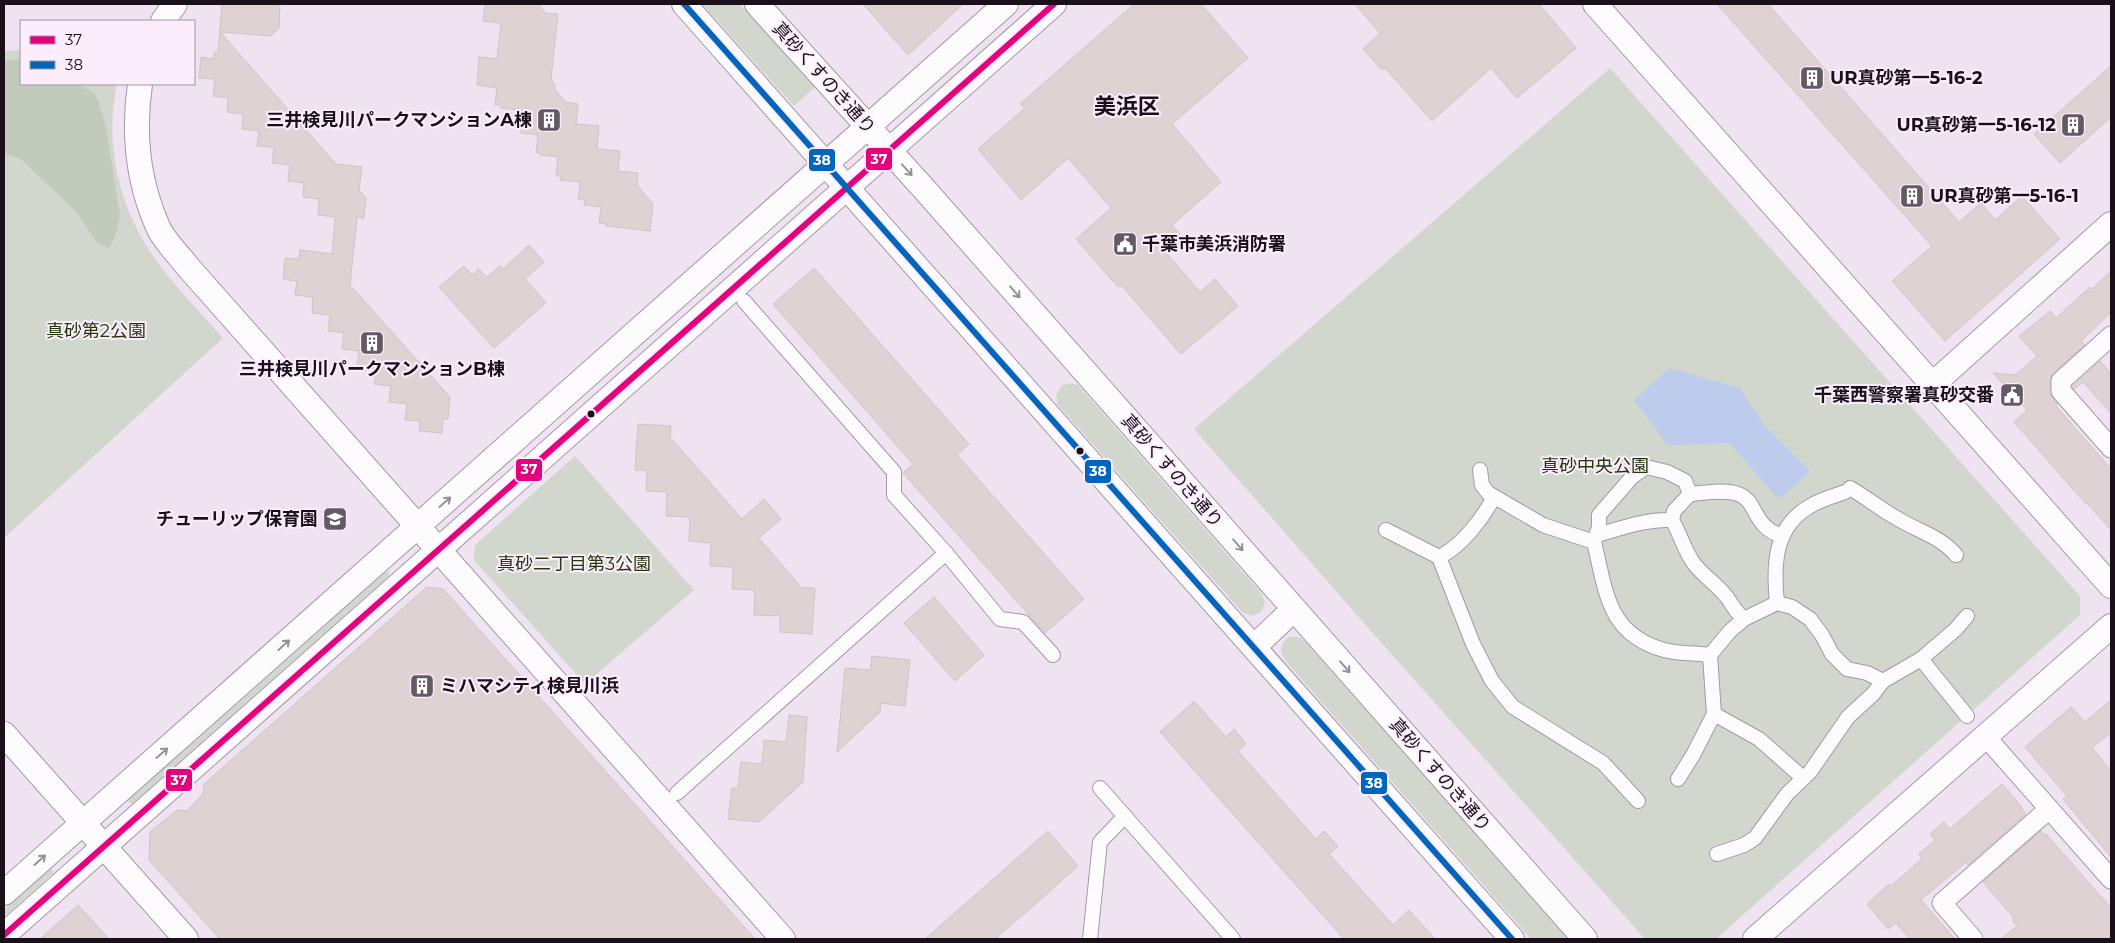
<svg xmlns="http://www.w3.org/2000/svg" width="2115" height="943" font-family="Montserrat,'Noto Sans JP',sans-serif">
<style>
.green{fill:#d2d7cd}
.forest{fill:#c2cbbb}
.water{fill:#bdccec}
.building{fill:#dfd2d2;stroke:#cfc4c7}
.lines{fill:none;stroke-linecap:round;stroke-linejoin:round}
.pedestrian-casing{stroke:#a399a5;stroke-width:16}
.minor-casing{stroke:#a399a5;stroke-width:21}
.tertiary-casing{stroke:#a399a5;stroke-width:26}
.pedestrian{stroke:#fdfbfd;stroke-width:14}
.minor{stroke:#fdfbfd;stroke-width:19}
.tertiary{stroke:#fdfbfd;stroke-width:24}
.bus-1-casing{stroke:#fcedfd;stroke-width:10}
.bus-2-casing{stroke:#fcedfd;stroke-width:10}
.bus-1{stroke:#e5007d;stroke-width:6}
.bus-2{stroke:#0065bd;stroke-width:6}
.oneway{stroke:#969197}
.bus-dot{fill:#19101a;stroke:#fcedfd;stroke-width:2}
.labels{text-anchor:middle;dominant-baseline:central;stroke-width:4;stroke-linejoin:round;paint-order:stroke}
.street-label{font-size:18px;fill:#19101a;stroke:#fcedfd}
.poi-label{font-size:18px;font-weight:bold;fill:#19101a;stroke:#fcedfd;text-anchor:start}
.park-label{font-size:18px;fill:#22390c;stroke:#fcedfd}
.district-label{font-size:22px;font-weight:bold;fill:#19101a;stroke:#fcedfd}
.line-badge{stroke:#fcedfd;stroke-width:2}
.badge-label{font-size:14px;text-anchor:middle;font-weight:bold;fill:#fff}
</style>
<rect width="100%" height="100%" fill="#efe2f1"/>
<g class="green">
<polygon points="702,4 740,4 815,87 794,106"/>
<path d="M21,50V84H117C104,143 119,208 154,257C174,286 200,312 223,338L4,538V51Z"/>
<polygon points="1610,68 2080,596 2080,615 1716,939 1645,939 1363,622 1194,429"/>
<polygon points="1070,383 1078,385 1261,593 1265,602 1261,612 1253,616 1243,613 1058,405 1056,396 1061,386"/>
<polygon points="575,456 694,590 585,684 474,560 475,545"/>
<polygon points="385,572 389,572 389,576 133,803 129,803 129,798"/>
<path d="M1289,636L1301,638L1309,646L1569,939H1531L1289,665C1279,652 1278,648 1289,636Z"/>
<polygon points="50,869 53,870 53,873 4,917 4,910"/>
</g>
<polygon class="forest" points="21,59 21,84 78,84 94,93 99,103 106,128 120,216 115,237 109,248 98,244 77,213 21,159 4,153 4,61"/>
<polygon class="water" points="1669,368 1740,388 1764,425 1810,471 1779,499 1729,443 1668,445 1634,400"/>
<g class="building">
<polygon points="222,4 280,4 279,28 271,36 220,32 336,164 362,167 359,190 366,198 364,218 357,217 350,285 450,397 448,419 443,419 442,433 419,431 420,421 405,420 407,404 389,402 391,386 374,384 376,369 357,366 359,351 342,349 344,333 328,331 330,315 312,313 313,297 295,295 297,281 283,279 285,258 299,259 300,250 332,254 335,217 318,215 319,199 303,197 304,183 288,181 290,165 272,163 274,147 257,146 259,131 242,129 243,114 227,112 228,98 213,96 215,79 199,78 201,57 214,59 214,52 218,52"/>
<polygon points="485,4 538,4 545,13 558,14 551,79 555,85 555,90 566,102 578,104 576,124 599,126 597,149 620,151 618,171 638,173 637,185 653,204 650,231 606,226 606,224 599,223 601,207 584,205 585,200 578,199 580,182 560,180 561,176 556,176 558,157 540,155 540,153 536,152 538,135 521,133 521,127 517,127 519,110 501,108 501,105 495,105 497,88 477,85 479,57 497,59 501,23 483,21"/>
<polygon points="863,4 963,4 908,55"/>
<polygon points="1134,4 1201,4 1248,58 1172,124 1221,182 1172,225 1180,234 1163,249 1200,292 1215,279 1238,306 1181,354 1121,285 1118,287 1076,239 1111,208 1068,158 1021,200 978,149 1025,108 1020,104"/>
<polygon points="1355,4 1539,4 1576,48 1517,98 1491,68 1432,121 1385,68 1382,70 1363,49 1380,33"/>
<polygon points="1717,4 1768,4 1959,222 1981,203 1995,220 2022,196 2060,239 1945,341 1892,281 1932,246"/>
<polygon points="2111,66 2111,117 2060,163 2034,134"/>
<polygon points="529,245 544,262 525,279 546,303 494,348 439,287 464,266 472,275 479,269 487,277 500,266 503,269"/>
<polygon points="814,268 969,444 957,455 1084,599 1045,633 903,473 913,464 773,304"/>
<polygon points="2111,271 2111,312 2081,341 2085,345 2053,373 2050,381 2050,392 2057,404 2056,406 2111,469 2111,530 2087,503 2086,504 2014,422 2027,410 1993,373 2015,375 2037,356 2019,336 2050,311 2056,318 2090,287 2092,289"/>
<polygon points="2100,361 2111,374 2111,413 2083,382 2074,389 2072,387"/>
<polygon points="638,424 671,426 670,437 742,519 764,499 781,519 759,538 802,588 815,588 812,634 780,632 780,616 754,615 755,590 732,589 733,567 710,566 711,543 689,541 690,517 666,516 667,492 646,491 647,470 635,470"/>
<polygon points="427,587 443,589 755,939 220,939 149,860 150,832 177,810 187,811 203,794 204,784"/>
<polygon points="934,597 984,655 955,681 904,623"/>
<polygon points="872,656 910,660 905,706 881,703 880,712 837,752 845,668 870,670"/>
<polygon points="2111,700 2111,732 2092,748 2111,771 2111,857 2063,799 2067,796 2025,747 2071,707 2085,722"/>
<polygon points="1194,701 1226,737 1234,729 1246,744 1238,751 1316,839 1324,831 1338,846 1329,854 1393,925 1409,910 1435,939 1344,939 1160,732"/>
<polygon points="789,715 807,717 803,782 759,822 728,819 732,788 738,788 741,762 762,764 764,740 786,742"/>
<polygon points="2002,784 2022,807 2021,808 2026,814 1968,865 1966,862 1921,900 1955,939 1910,939 1896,923 1888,929 1867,904 1889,884 1891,886 1922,859 1919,854 1935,840 1930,834 1944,822 1950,829"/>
<polygon points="1048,831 1078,866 1032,907 995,939 925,939"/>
<polygon points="2041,831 2044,835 2046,834 2111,908 2111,939 2001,939 2017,926 2012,920 2014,918 1983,882"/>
<polygon points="78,905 109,939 40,939"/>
</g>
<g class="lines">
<defs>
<g id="pedestrian">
<polyline points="744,301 894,472 894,495 946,553 1000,619 1023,622 1053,655"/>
<path d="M1480,470L1482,485L1488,493L1543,525L1594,542C1606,591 1607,634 1664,650C1679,654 1695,653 1710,655"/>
<path d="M1850,488C1867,498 1883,511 1900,520C1920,532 1941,537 1956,555"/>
<path d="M1690,494L1674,511L1672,520C1681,535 1684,551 1695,565C1704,576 1716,584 1725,595C1732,603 1735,612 1744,619"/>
<polyline points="1386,530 1439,557 1473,644 1492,681 1513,707 1603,763 1638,801"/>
<path d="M1597,535C1622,528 1646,519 1672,520"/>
<path d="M1594,542L1599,527V515L1632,477L1646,467L1667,472L1685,481L1690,494C1704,493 1724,489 1738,494C1758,501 1752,527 1782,536"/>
<path d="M1439,557C1461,547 1483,518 1494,497"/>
<path d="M1777,603C1773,565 1774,525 1812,505C1822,499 1834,496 1845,492"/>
<polyline points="1921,659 1967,716"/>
<polyline points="1714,714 1759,739 1803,778"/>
<polyline points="1678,779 1693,755 1714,714 1710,655 1730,631 1744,619 1777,603 1792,607 1810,619 1822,635 1832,654 1847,669 1867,673 1883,681"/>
<polyline points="1100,788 1233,939"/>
<polyline points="677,793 946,553"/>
<polyline points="1717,854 1744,845 1755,838 1787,794 1810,772 1848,717 1873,694 1883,681 1921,659 1956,629 1967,616"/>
<polyline points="1090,939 1100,842 1125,816"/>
</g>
<g id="minor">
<polyline points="2111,336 2061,381 2061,391 2111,448"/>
<polyline points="1985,736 2111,879"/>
<polyline points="1973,939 1942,903 2049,809"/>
</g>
<g id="tertiary">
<polyline points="684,4 1512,939"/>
<polyline points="757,4 925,190 1585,939"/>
<polyline points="1595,4 2111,586"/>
<polyline points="163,21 175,4"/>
<path d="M140,84C133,132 138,182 158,227C164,241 179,255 188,267L783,939"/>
<polyline points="1932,385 2111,224"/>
<polyline points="1254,647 1294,609"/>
<polyline points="4,734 186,939"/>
<polyline points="4,893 1006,4"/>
<polyline points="4,935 1054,4"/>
<polyline points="1755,939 2111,626"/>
</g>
</defs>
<use href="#pedestrian" class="pedestrian-casing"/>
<use href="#minor" class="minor-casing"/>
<use href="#tertiary" class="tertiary-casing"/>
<use href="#pedestrian" class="pedestrian"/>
<use href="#minor" class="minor"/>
<use href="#tertiary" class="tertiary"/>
<defs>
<polyline id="bus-1" points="4,935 1054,4"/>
<polyline id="bus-2" points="684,4 1512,939"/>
</defs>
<use href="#bus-1" class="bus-1-casing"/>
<use href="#bus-2" class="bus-2-casing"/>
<use href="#bus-1" class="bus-1"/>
<use href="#bus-2" class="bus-2"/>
</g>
<defs><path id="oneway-shaft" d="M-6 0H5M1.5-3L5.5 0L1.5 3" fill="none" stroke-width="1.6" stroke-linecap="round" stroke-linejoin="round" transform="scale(1.25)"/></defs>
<g class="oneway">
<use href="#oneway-shaft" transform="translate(907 170) rotate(48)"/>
<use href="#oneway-shaft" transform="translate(1015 292) rotate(49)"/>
<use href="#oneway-shaft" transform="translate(445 502) rotate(-41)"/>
<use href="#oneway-shaft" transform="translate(1238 545) rotate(49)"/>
<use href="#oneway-shaft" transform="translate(284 645) rotate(-42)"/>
<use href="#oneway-shaft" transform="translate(1345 667) rotate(49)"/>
<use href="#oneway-shaft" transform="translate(162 753) rotate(-41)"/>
<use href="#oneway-shaft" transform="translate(40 860) rotate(-42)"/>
</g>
<defs>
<symbol id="building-square" viewBox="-11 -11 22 22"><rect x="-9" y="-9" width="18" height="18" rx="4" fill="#645a65" stroke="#fcedfd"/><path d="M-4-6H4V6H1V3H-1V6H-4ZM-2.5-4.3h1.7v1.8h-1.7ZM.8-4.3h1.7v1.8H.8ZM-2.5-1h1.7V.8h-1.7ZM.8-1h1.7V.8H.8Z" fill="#fff"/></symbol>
<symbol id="civic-square" viewBox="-11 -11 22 22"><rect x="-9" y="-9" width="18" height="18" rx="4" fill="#645a65" stroke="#fcedfd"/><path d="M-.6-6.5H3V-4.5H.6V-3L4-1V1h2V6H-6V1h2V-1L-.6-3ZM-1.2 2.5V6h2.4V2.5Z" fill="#fff"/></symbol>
<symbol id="school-square" viewBox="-11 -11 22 22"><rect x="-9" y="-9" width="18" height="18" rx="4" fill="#645a65" stroke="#fcedfd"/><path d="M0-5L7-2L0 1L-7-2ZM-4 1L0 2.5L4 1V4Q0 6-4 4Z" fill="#fff"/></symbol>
</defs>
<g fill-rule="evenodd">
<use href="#building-square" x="1798" y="64" width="28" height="28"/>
<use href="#building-square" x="535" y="106" width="28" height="28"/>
<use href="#building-square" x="2059" y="111" width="28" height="28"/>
<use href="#building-square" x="1898" y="182" width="28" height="28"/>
<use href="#civic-square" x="1111" y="230" width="28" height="28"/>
<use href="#building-square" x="358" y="329" width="28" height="28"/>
<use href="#civic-square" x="1998" y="381" width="28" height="28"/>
<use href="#school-square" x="321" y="505" width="28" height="28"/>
<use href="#building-square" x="408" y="672" width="28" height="28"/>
</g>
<g class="bus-dot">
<circle cx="591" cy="414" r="4.5"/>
<circle cx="1080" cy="451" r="4.5"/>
</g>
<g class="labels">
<g class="street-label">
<text transform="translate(824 78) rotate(48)">真砂くすのき通り</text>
<text transform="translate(1172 471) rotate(49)">真砂くすのき通り</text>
<text transform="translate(1440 775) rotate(49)">真砂くすのき通り</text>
</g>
<g class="poi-label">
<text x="1830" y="78">UR真砂第一5-16-2</text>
<text x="532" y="120" text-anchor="end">三井検見川パークマンションA棟</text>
<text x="2056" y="125" text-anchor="end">UR真砂第一5-16-12</text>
<text x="1930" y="196">UR真砂第一5-16-1</text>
<text x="1142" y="244">千葉市美浜消防署</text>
<text x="372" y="369" text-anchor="middle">三井検見川パークマンションB棟</text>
<text x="1994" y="395" text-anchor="end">千葉西警察署真砂交番</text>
<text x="318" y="519" text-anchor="end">チューリップ保育園</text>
<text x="440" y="686">ミハマシティ検見川浜</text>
</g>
<g class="park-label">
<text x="96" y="331">真砂第2公園</text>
<text x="1595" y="466">真砂中央公園</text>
<text x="574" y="564">真砂二丁目第3公園</text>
</g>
<g class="district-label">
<text x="1127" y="106">美浜区</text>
</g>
</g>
<g class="line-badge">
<rect x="865" y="147" width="28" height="24" rx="5" fill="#e5007d"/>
<rect x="808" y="148" width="28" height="24" rx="5" fill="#0065bd"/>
<rect x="515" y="458" width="28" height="24" rx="5" fill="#e5007d"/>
<rect x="1084" y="459" width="28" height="25" rx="5" fill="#0065bd"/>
<rect x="165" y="768" width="28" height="24" rx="5" fill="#e5007d"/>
<rect x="1360" y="771" width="28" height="24" rx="5" fill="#0065bd"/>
</g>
<g class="badge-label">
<text x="879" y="164">37</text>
<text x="822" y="165">38</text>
<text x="529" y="474">37</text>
<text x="1098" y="476">38</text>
<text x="179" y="785">37</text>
<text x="1374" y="788">38</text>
</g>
<rect width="2115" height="943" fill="none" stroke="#19101a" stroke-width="10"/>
<rect x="20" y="20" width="175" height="65" fill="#fcedfd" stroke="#a195a2"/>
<rect x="30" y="36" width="25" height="8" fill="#e5007d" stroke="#a195a2"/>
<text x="65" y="45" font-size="15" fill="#19101a">37</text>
<rect x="30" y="61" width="25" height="8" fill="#0065bd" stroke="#a195a2"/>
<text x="65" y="70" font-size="15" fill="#19101a">38</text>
</svg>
